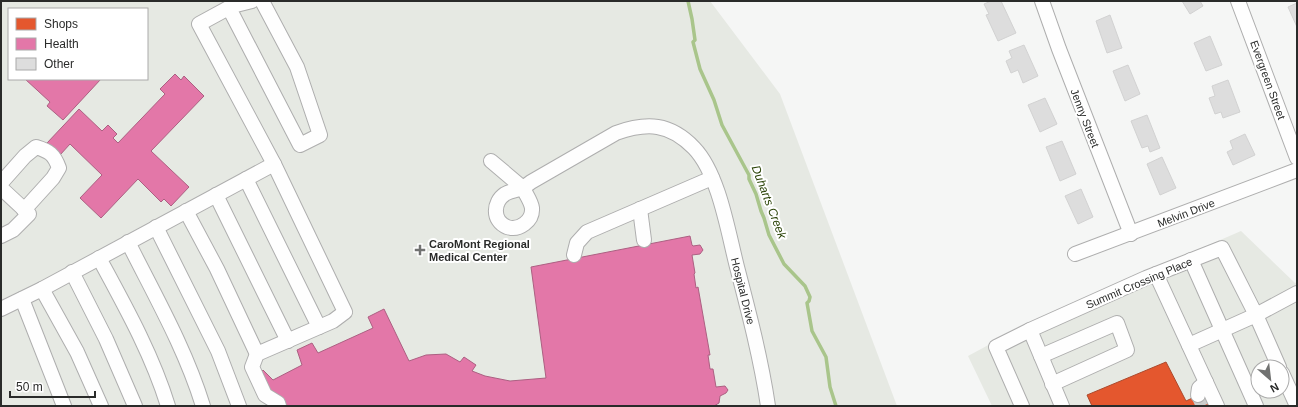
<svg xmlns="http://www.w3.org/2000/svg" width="1298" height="407" font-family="Helvetica,sans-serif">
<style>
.built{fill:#e6e9e3;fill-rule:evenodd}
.shops{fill:#e4572e;stroke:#ac4a2d}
.health{fill:#e377a8;stroke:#ac6082}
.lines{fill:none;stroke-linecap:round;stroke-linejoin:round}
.stream{stroke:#a9c58b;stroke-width:3.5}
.building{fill:#ddd;stroke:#d2d2d2}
.minor-tunnel{stroke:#cccdcc;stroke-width:14;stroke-dasharray:14 7;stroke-linecap:butt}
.minor-casing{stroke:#aeaeae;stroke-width:16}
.minor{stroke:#fefefe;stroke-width:14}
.poi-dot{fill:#717271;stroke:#fff;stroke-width:1.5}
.labels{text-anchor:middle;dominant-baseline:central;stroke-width:4;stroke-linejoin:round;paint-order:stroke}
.street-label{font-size:11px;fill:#2a2b2a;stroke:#fff}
.poi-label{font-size:11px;font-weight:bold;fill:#2a2b2a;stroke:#fff;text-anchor:start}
.water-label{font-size:12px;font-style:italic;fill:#2a4306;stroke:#fff}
</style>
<rect width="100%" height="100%" fill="#f5f6f5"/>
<g class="built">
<path d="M1,1H710L780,94L897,406H1ZM9,9H147V79H9Z"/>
<path d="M1241,231L1295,283L1297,282V406H992L968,356L1027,324ZM1258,367H1282V391H1258Z"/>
</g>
<polygon class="shops" points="1166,362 1186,401 1205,392 1213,406 1092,406 1087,395"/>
<g class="health">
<polygon points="175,74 181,80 184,76 204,96 151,151 189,187 171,206 164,199 161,202 138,179 101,218 80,198 102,175 70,144 60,155 47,143 79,109 102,131 108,125 117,134 113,138 118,143 165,94 160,89"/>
<polygon points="25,79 101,79 63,120 47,106 50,102"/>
<polygon points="690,236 692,245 693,246 700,245 703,250 700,254 692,255 695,273 694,274 696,288 698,287 710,355 708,355 710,369 713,369 716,387 725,386 728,390 726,393 720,396 719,403 714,406 285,406 273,391 271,392 259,374 263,370 273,380 302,365 297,350 312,343 318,353 373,328 368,317 384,309 409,361 426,355 446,354 460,362 464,357 476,365 472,371 485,376 510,381 546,378 531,267"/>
</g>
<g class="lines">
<polyline class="stream" points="688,1 692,19 695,40 693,42 700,69 714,100 722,125 749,175 749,179 756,194 761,211 764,218 769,235 784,264 805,286 810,297 809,301 807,303 812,331 826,357 830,387 836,406"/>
</g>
<g class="building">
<polygon points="991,1 1001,1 1016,33 998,41 986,15 989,14 984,4"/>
<polygon points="1182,1 1200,1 1203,6 1190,14"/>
<polygon points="1297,3 1297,27 1288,7"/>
<polygon points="1110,15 1122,48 1107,53 1096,21"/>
<polygon points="1210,36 1222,65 1206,71 1194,43"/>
<polygon points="1024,45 1038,76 1023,83 1018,70 1011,73 1006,61 1012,58 1009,51"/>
<polygon points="1128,65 1140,94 1125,101 1113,71"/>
<polygon points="1228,80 1240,112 1223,118 1221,112 1215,114 1209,98 1215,96 1212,86"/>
<polygon points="1045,98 1057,124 1040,132 1028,105"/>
<polygon points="1147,115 1160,148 1150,152 1148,146 1142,148 1131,121"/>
<polygon points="1245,134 1255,155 1233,165 1227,152 1233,149 1230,141"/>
<polygon points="1062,141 1076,174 1060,181 1046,147"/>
<polygon points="1162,157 1176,188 1160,195 1147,164"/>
<polygon points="1081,189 1093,217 1078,224 1065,196"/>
</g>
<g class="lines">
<polyline class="minor-tunnel" points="1198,395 1203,406"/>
<defs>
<g id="minor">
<polyline points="252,1 232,6 199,24 274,164"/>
<polyline points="1042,1 1059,49 1131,234"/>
<polyline points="1238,1 1297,158"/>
<polyline points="229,8 300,145 320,135 297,67 262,1"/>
<path d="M491,161L523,188L531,182L616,133C647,122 670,123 694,148C719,174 728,232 737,267C749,313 761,359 768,406"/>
<polyline points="246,179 319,327"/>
<path d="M1,183L25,156L36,147C49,151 54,154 59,168L53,178L24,210"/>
<polyline points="1,188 29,214 13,230 1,236"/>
<path d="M523,188C526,195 531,201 532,208C533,221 519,231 507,227C492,221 493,202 505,194C510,191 517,190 523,188Z"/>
<polyline points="216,195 288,341"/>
<polyline points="640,209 644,240"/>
<polyline points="186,211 217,269 257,354"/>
<polyline points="156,227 218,351 239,406"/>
<path d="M128,242C155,296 185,348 203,406"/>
<polyline points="1075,254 1297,170"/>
<polyline points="574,255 577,243 587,232 712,178"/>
<path d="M99,258C125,306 152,354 168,406"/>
<polyline points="1191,260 1256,406"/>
<polyline points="72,272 106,339 135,406"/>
<polyline points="1156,274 1217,406"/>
<polyline points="42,289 77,352 101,406"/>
<polyline points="22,299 64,406"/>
<polyline points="1,309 42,289 274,164 345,312 333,321 257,354 252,367 265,395 278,403 279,406"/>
<polyline points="1189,345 1256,315 1279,367"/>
<polyline points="1041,356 1117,323 1127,350 1052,384"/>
<polyline points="1282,373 1297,406"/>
<polyline points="1198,395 1199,388 1206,382"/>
<polyline points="1022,406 996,347 1030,330"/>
<polyline points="1062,406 1030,330 1146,278 1222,248 1256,315 1297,293"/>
</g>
</defs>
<use href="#minor" class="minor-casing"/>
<use href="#minor" class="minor"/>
</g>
<path class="poi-dot" d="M418 244h4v4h4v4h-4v4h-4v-4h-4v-4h4z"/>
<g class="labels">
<g class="street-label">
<text transform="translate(1268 80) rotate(70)">Evergreen Street</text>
<text transform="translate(1085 118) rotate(69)">Jenny Street</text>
<text transform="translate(1186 213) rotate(-21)">Melvin Drive</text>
<text transform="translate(1139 283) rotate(-23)">Summit Crossing Place</text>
<text transform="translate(743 291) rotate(76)">Hospital Drive</text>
</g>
<g class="poi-label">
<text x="429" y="244">CaroMont Regional<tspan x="429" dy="13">Medical Center</tspan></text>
</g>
<g class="water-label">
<text transform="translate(769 202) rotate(69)">Duharts Creek</text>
</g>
</g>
<rect width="1298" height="407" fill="none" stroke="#2a2b2a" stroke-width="4"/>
<rect x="8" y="8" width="140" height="72" fill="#ffffff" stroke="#aaaaaa"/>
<rect x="16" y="18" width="20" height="12" fill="#e4572e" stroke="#aaaaaa"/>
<text x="44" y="28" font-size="12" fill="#2a2b2a">Shops</text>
<rect x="16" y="38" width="20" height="12" fill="#e377a8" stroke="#aaaaaa"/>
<text x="44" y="48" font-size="12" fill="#2a2b2a">Health</text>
<rect x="16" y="58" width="20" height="12" fill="#dddddd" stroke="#aaaaaa"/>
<text x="44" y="68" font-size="12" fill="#2a2b2a">Other</text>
<g transform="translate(1270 379) rotate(152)"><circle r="19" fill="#ffffff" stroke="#aaaaaa"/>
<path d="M0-3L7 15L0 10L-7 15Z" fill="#717271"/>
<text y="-6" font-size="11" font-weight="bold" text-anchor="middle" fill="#2a2b2a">N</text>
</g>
<path d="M10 391v6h85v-6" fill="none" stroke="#2a2b2a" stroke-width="2"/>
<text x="16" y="391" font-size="12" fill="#2a2b2a" stroke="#ffffff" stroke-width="3" paint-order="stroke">50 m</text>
</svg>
